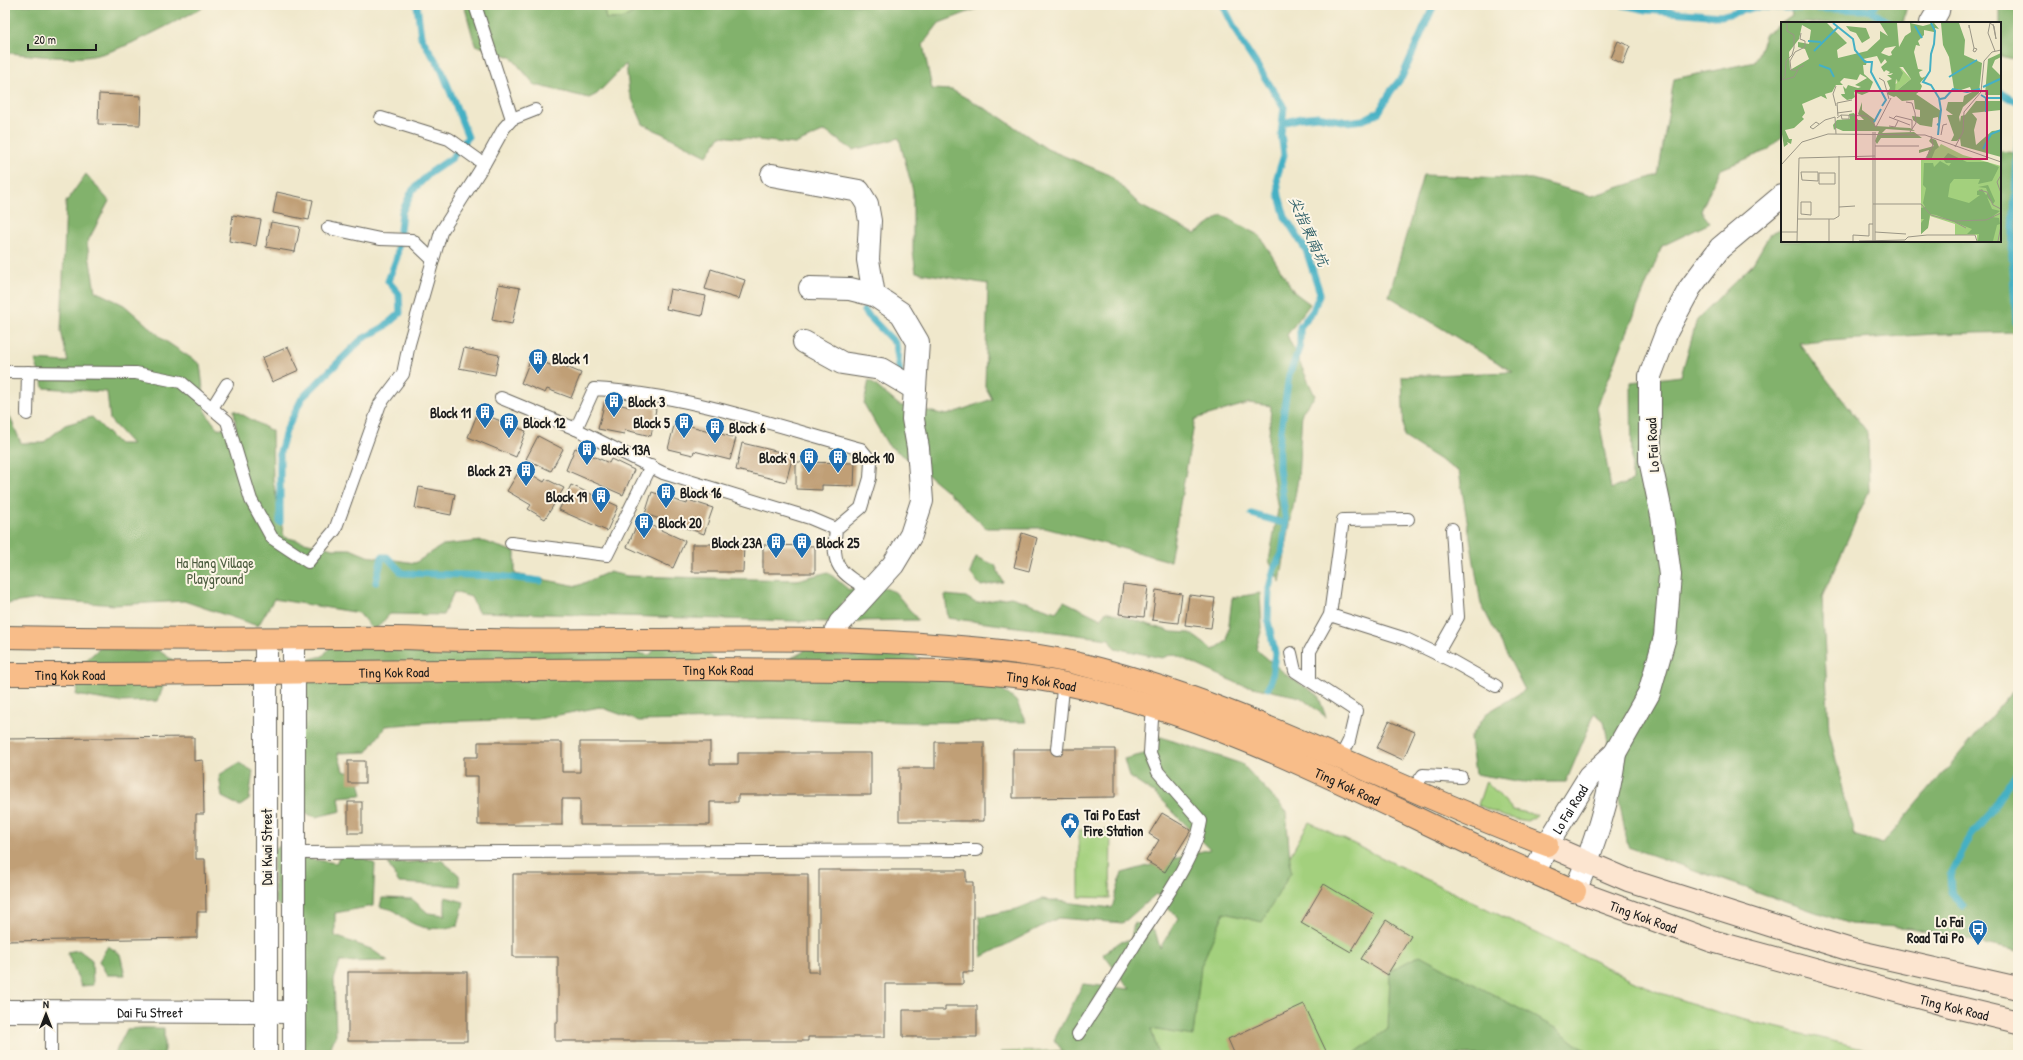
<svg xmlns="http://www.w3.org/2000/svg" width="2023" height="1060" font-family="'Patrick Hand','LXGW WenKai TC',sans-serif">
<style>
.green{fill:#a3d07d;stroke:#60764c}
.forest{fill:#82b26c;stroke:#4f6744}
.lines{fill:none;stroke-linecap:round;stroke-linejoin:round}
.stream{stroke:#45b0c4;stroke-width:7}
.building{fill:#c09f76}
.service-casing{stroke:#66635a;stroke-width:14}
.minor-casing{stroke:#66635a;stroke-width:24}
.tertiary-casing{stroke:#66635a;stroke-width:24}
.secondary-casing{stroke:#66635a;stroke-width:24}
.primary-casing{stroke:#66635a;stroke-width:24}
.service{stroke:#fff;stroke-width:12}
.minor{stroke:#fff;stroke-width:22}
.tertiary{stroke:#fff;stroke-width:22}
.secondary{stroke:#fce5d0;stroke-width:22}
.primary{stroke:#f8bd89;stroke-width:22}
.labels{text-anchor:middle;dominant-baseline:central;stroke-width:4;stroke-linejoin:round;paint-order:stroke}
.poi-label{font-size:14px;font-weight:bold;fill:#1c1c1c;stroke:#fcf5e5;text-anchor:start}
.street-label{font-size:14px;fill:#1c1c1c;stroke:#fcf5e5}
.park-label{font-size:14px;fill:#4b5b3e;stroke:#fcf5e5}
.water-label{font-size:15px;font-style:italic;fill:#2e5f68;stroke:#fcf5e5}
.inset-river{fill:none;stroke:#45b0c4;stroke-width:2}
.inset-road{fill:none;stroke:#9b9686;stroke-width:1}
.view{fill:#c2185b;fill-opacity:0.15;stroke:#c2185b;stroke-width:2}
.inset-edge{fill:none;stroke:#1c1c1c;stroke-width:2}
</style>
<rect width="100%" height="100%" fill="#fcf5e5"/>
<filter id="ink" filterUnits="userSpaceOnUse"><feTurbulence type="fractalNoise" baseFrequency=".025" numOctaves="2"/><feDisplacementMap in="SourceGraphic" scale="8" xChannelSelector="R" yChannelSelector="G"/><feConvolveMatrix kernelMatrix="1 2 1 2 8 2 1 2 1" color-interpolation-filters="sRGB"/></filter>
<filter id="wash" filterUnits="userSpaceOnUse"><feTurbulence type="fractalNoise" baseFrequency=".012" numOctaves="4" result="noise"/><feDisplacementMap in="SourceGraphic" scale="16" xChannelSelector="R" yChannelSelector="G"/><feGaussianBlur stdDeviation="0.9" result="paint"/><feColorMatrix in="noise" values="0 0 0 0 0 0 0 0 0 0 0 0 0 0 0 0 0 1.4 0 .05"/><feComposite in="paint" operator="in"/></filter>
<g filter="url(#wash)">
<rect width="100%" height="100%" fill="#f0e8cc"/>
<g class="green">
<polygon points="603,5 645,5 622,19 606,19"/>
<polygon points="1486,781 1513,810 1538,815 1527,821 1505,817 1478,805"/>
<polygon points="1309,822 1655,991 1729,1016 1891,1055 1001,1055 1001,1052 1139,1049 1238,840 1280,873"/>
<polygon points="1079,830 1111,830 1110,898 1079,897"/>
</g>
<g class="forest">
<path d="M5,5H204L201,9C168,24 120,54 85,57C60,59 34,55 9,53L5,46Z"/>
<polygon points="469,5 603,5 606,19 622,19 646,5 987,5 939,23 923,44 932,89 952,90 1000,117 1047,149 1110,175 1141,206 1195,234 1222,215 1260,236 1294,292 1310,304 1287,335 1315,396 1302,412 1298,479 1280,582 1269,561 1278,510 1268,449 1271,406 1249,403 1195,419 1170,561 1045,528 986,528 946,490 911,461 888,445 864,404 869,380 899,405 947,415 992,399 985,386 988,284 916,272 913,252 913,191 899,138 853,150 825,131 795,144 720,136 707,156 643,124 629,92 626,64 597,94 589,98 535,85 511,57 475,45 465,8"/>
<polygon points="1790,5 1907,5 1903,23 1782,23 1792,16"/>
<polygon points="2000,5 2018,5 2018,60 2000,56"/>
<polygon points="1782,23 1782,136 1768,150 1719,170 1701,211 1710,223 1662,246 1597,407 1611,489 1632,481 1631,382 1681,376 1697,319 1752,265 1770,234 1782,228 1782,241 2000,241 2000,151 2018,153 2018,332 1934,334 1799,343 1868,433 1869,491 1822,597 1829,731 1854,835 1883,844 2010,694 2018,688 2018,951 1911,928 1850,924 1628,847 1604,721 1595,713 1566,782 1524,782 1475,774 1470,738 1487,713 1525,690 1481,604 1459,472 1404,437 1402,376 1513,372 1389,296 1423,175 1532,179 1592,196 1658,175 1674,79 1755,62 1766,34"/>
<polygon points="86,174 109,201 87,243 95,291 124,305 164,340 200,364 206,413 217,428 236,429 234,410 272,431 273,480 284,537 333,549 350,549 367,556 415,563 443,545 482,541 515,552 515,574 577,586 609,572 627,576 797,580 828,572 849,590 867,581 895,592 918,620 855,621 845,600 829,622 478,612 471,597 454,592 443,615 390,614 374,631 359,613 274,599 258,626 184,601 114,605 39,599 5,604 5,405 21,443 43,443 65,425 92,417 119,444 132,444 110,420 107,392 44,388 35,360 68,362 61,331 66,202"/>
<polygon points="976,557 995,565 1003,582 981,586 970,573"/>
<polygon points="1260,593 1262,628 1256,649 1288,676 1318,695 1326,717 1300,697 1239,684 1173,654 1162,658 1115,648 1109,639 948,618 945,595 966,597 976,603 1011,597 1056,612 1064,601 1101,619 1106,611 1172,632 1190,633 1213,650 1227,641 1232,598"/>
<polygon points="340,634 616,650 650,655 665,635 675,651 705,650 722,667 762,673 803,652 810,641 826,654 853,656 898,654 903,640 916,657 951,673 990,679 1016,701 1026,722 904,722 769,718 639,721 600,707 538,719 432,722 386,726 367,752 338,753 343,771 358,775 362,795 339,797 341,811 316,817 290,808 297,662 323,656"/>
<polygon points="104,644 133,644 135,651 158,650 177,663 166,679 158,701 118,702 76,695 82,664"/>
<polygon points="1158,736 1242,764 1286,811 1291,872 1262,922 1224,913 1201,966 1193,1036 1151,1029 1159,1055 1066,1055 1054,1040 1083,984 1130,989 1103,954 1120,942 1131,940 1134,922 1155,931 1160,948 1178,918 1156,894 1123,923 1058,918 982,957 979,917 1017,909 1042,899 1112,908 1122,873 1210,849 1155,794 1129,777 1124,759 1144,754"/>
<polygon points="239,763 253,771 249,800 240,806 222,797 219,775"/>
<polygon points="292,838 305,858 336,863 345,849 375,864 373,906 335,913 335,936 371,949 388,961 340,962 334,980 336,1035 327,1055 311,1055 297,1050 286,911 275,902 273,851"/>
<polygon points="441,860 459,875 460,886 399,883 388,864"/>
<path d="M445,897L464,902L458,926C442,929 425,931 410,922C395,914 401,910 380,907L382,898L412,899L428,913L445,915Z"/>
<polygon points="108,946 120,954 125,975 107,975 99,961"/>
<polygon points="79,950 92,960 93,985 81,986 67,952"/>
<polygon points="1420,955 1557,1029 1591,1055 1352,1055 1388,1029 1390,971"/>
<polygon points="142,1028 164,1028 164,1055 114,1055 127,1029"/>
</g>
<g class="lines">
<g class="stream">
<polyline points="1223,5 1241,41 1284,107 1281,134 1284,155 1277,177 1279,196 1285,217 1306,250 1320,293 1313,311 1300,327 1300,346 1289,375 1279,444 1279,468 1286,524"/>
<polyline points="1623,5 1647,10 1721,16 1755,7 1869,10 1876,5"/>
<polyline points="1869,10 1889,23"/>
<polyline points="2000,92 2018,103"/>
<polyline points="1283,123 1300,118 1318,116 1347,122 1363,120 1379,112 1391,91 1402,77 1434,5"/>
<polyline points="864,311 896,344 900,375"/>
<polyline points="2016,322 2012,254 2018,135"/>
<polyline points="1252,514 1286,524 1282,554 1274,569 1269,588 1268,621 1275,653 1272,677 1268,688"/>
<polyline points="280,522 280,452 286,431 302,398 362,339 384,327 400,313 399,294 388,281 397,257 402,212 412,191 430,173 452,158 468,137 442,71 421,37 417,5"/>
<polyline points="376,582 382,557 387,557 402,573 499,576 540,581"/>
<polyline points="1963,906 1951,892 1950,875 1971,836 1991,812 2018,770"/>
</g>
</g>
<g id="blocks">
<g class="building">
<polygon points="1618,41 1630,46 1623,64 1611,58"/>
<polygon points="99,94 141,96 140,125 98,124"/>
<polygon points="277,192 313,200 309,220 273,213"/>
<polygon points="233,215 261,220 256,246 229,241"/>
<polygon points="271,222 300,227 295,252 266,247"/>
<polygon points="711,269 745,280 739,299 705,289"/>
<polygon points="499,284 520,288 512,324 492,320"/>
<polygon points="670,289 706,296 702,316 666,309"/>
<polygon points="288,347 299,370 272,382 262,358"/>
<polygon points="464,348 499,355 495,375 459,368"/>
<polygon points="531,358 556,367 557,363 581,373 571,398 547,389 545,393 521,383"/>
<polygon points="605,401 630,407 631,403 656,409 651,436 625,430 624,434 598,429"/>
<polygon points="478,412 526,431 516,457 468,437"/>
<polygon points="675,422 736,438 730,460 694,451 693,455 668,449"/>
<polygon points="538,436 563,449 551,471 526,459"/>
<polygon points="742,443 793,455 786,482 736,470"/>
<polygon points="575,448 609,463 611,459 634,470 623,495 566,470"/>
<polygon points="796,462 855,463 854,486 822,485 822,490 796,489"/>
<polygon points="521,468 544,482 546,479 564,488 545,519 528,509 531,505 507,491"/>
<polygon points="571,485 618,506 607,531 559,510"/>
<polygon points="419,487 455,494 451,515 415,508"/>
<polygon points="652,492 687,504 688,500 713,508 704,534 645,514"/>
<polygon points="639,520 685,541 673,568 627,547"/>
<polygon points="1022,533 1037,538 1029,571 1014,567"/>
<polygon points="692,544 744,544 743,572 692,572"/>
<polygon points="763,545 815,546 815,573 763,573"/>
<polygon points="1123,584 1148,587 1144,617 1119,614"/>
<polygon points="1156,590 1182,594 1178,623 1152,620"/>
<polygon points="1189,595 1215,598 1211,628 1185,625"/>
<polygon points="1389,721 1415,732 1403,760 1377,748"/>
<polygon points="194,737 194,761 203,760 204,814 196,814 196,859 205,859 206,912 197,912 197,938 5,941 5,739"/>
<polygon points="478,742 562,742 562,772 580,772 580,742 710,742 710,764 738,764 738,753 871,753 871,795 738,795 738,802 710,802 710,825 580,825 580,799 562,799 562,825 478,825 478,776 464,776 464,757 478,757"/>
<polygon points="935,742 984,742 984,821 899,821 899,768 935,768"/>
<polygon points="1013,749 1115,749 1115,797 1013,798"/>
<rect x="348" y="761" width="17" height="22"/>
<rect x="348" y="802" width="14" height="31"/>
<polygon points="1162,813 1191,830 1165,872 1146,861 1159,840 1149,834"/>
<polygon points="819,870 966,870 966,882 973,882 973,972 963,972 963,984 885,984 885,1037 808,1037 808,1041 555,1041 555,1022 558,1022 558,957 513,957 513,874 808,874 808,972 819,972"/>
<polygon points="1324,884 1374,914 1351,952 1301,923"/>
<polygon points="1386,920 1411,936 1387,975 1361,959"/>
<rect x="348" y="972" width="119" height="69"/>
<polygon points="1304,1004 1327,1053 1322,1055 1235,1055 1228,1039"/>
<polygon points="945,1006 977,1006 977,1037 903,1037 903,1010 945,1010"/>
</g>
</g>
</g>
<g filter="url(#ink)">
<use href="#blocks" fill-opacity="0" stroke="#66635a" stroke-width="1"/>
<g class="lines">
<defs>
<g id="service">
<polyline points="475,5 512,119"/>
<polyline points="381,118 449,139 484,164"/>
<polyline points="328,228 380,239 412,240 433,260"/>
<polyline points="5,372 136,373 181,382 227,421 251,500 272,538 308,562 335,530 380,404 403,374 409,344 441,232 484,164 504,128 512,119 535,110"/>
<polyline points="501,398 576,429 663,473 810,518 836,529"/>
<polyline points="212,408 227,384"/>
<polyline points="27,414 28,372"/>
<path d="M576,429L594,389C685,394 773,425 861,449L871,461L870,478L861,508L836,529C831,567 839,572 871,591"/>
<polyline points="511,543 607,555 651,466"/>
<polyline points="1330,615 1406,639 1450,660 1496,686"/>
<polyline points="1291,653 1295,671 1356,711 1349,741 1340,759"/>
<polyline points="1437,654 1458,617 1452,529"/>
<polyline points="1310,680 1310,651 1330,615 1343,520 1408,519"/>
<polyline points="1057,749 1064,679"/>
<polyline points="1412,791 1423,775 1461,777"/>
<polyline points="294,853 977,850"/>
<polyline points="51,1012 51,1055"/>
<path d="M1078,1034C1099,1003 1118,972 1137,941C1159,907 1195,860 1201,821L1158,772L1150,753L1153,703"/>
</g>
<g id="minor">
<polyline points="772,175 859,191 867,204 870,221 868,260 874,295 901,313 918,342 913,419 918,448 922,501 911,535 893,565 840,623 832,639"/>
<polyline points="810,288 850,289 874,295"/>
<polyline points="804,342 842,363 881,369 915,389"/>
<path id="s1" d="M5,1011L294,1012"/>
</g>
<g id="tertiary">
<polyline points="1931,23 1938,11 1939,5"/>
<polyline points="294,639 294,1055"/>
<path id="s2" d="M1535,873L1547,845L1589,777L1615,753L1649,693L1665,637L1670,575L1662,516L1650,460V376L1667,331L1690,288L1720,248L1782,196"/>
<path d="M1575,891C1594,847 1609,801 1615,753"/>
<polyline points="266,1055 266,639"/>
</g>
<g id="secondary">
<polyline points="1547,845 1628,880 1776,927 1851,950 2018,988"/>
<path id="s3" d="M1575,891L1712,941L1943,1004L2018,1022"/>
</g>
<g id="primary">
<path d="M5,637C119,639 232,639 346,638C394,637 441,640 489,640C534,641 579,640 624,640C732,640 840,637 948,646C988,649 1028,653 1066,661C1235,698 1386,786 1547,845"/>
<path id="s4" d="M5,674C240,675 475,669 710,669C759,669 807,670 856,670C926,670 997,670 1066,684C1212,714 1345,785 1479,848C1511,863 1543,877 1575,891"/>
</g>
</defs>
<use href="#service" class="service-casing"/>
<use href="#minor" class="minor-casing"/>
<use href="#tertiary" class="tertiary-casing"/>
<use href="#secondary" class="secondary-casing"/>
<use href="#primary" class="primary-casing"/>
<use href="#service" class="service"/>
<use href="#minor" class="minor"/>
<use href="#tertiary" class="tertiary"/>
<use href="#secondary" class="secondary"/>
<use href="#primary" class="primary"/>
</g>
</g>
<defs>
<symbol id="building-pin" viewBox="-11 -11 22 30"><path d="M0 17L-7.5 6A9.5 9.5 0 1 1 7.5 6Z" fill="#1f6fb2" stroke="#fcf5e5"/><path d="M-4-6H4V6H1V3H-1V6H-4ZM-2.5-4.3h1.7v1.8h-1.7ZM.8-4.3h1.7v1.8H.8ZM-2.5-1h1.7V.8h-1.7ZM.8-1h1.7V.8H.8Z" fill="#fff"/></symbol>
<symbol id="civic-pin" viewBox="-11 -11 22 30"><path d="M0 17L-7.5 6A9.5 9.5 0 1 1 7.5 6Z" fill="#1f6fb2" stroke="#fcf5e5"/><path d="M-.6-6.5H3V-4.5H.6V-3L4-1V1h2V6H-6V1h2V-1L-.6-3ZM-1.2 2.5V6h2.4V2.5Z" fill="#fff"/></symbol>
<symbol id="bus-pin" viewBox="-11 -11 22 30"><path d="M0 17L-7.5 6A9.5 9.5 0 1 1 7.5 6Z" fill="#1f6fb2" stroke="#fcf5e5"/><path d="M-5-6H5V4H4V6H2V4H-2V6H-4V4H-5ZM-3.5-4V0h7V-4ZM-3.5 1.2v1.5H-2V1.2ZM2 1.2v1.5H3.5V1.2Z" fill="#fff"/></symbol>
</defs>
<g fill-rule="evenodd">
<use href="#building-pin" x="527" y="347" width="22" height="30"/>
<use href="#building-pin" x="603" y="390" width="22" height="30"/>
<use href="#building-pin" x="474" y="401" width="22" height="30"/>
<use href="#building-pin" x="498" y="411" width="22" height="30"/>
<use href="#building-pin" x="673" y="411" width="22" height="30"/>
<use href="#building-pin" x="704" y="416" width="22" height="30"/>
<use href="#building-pin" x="576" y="438" width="22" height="30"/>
<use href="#building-pin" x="798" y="446" width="22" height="30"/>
<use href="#building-pin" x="827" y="446" width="22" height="30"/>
<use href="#building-pin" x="515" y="459" width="22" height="30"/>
<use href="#building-pin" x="655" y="481" width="22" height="30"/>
<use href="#building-pin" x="590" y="485" width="22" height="30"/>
<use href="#building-pin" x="633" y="511" width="22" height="30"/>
<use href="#building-pin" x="765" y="531" width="22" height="30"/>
<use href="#building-pin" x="791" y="531" width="22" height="30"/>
<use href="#civic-pin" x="1059" y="811" width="22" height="30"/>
<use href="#bus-pin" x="1967" y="918" width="22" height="30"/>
</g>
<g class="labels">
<g class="poi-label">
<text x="552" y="358">Block 1</text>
<text x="628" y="401">Block 3</text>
<text x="471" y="412" text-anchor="end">Block 11</text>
<text x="523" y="422">Block 12</text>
<text x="670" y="422" text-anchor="end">Block 5</text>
<text x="729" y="427">Block 6</text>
<text x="601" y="449">Block 13A</text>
<text x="795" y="457" text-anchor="end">Block 9</text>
<text x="852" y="457">Block 10</text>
<text x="512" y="470" text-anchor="end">Block 27</text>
<text x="680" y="492">Block 16</text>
<text x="587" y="496" text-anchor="end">Block 19</text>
<text x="658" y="522">Block 20</text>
<text x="762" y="542" text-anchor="end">Block 23A</text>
<text x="816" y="542">Block 25</text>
<text x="1084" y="814">Tai Po East<tspan x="1084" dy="16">Fire Station</tspan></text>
<text x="1964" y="921" text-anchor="end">Lo Fai<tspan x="1964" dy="16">Road Tai Po</tspan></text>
</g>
<g class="street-label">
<text transform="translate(1652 445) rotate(-93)">Lo Fai Road</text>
<text stroke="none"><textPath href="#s4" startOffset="713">Ting Kok Road</textPath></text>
<text stroke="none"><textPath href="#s4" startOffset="389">Ting Kok Road</textPath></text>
<text stroke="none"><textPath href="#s4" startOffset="65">Ting Kok Road</textPath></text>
<text stroke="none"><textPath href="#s4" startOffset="1037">Ting Kok Road</textPath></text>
<text stroke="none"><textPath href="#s4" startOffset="1362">Ting Kok Road</textPath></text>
<text stroke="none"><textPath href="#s2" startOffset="73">Lo Fai Road</textPath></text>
<text transform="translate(266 847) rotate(-90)">Dai Kwai Street</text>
<text stroke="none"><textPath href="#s3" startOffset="73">Ting Kok Road</textPath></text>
<text stroke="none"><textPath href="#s3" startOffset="397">Ting Kok Road</textPath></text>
<text stroke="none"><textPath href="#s1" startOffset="145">Dai Fu Street</textPath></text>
</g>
<g class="park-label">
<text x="215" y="562">Ha Hang Village<tspan x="215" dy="16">Playground</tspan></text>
</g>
<g class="water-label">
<text transform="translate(1309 231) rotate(66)">尖指東南坑</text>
</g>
</g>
<g transform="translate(1781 22)">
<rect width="220" height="220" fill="#f0e8cc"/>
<path d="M118,44L130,57L114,70L113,63L116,61L115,57L118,59ZM160,122L182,133L220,144V219H196V213H174V202L149,194L147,205L140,212V137H148L155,123L158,125Z" fill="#a3d07d"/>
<path d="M0,1H46L66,21L56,28L57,36L86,29L99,17V9L107,14L99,1H116L118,25L124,14L130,10L129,1L142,4L153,1L158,7L154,6L153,10L143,8V13L137,19L139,24L135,23L133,30L137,47L142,48L138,50L139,54L141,56L145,54L139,61L141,64L139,69L135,72L160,89L158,107L157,95L152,96L151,105L139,103L132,98L131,94L139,95V88L134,87L133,78L121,79L115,74L113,75L106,72L109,66L106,59L111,57L106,53H110L112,51L107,52L109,50L105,48L103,50L100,45L106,40L104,37L100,42L96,34L82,37L86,39L85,43H82L83,52L92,60L88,70L81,73L73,70L74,75L71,77L66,78L61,74L60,72H64L62,64L65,67L67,63L77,66L80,65L74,63L86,56L79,52L76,58L63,56L59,60L62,63H55L51,70L44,72L46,77L40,74L21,82L24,91L21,95L23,97L13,106L4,108L8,117H11L10,122L6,120L7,122L3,125L0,106ZM21,3L30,8L28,22L17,20V25L24,27L28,37L9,48L8,30L18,17ZM115,24L110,30L111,33L108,34L100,31L104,26ZM118,45H122L130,57L114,70L115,57L118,60L122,51ZM160,1H178L184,18L183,33L201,41L198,71L182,85L178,95L179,100L180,94L184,93L195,79H220V88L191,91L196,97L193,108L195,123L211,109L220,108V135L180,124L179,116L176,119H170L173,113L166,93H172L165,88L167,80H182L183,74L191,70L189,65L180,68L173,67L168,35L162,23ZM65,4L85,6L89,16L81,21L75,11L69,9ZM220,31V35L214,38L211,45L220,54V73H204L207,37ZM81,80V88L93,97L94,104L129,106L134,109L105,107L101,111L133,110L141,116H100L96,122L94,119L98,109H62L55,106L53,108L52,103L56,98L69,97L68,92L73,91L77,98H83L77,92ZM150,116L155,118L158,125L154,128L150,138H145L148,128L138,131V128L153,124L148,119ZM167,131L186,140H206L218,145L211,159L197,162L199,157H173L169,162L167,175L188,181L199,173H196V169L201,167L205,173L207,171L205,166L197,165L207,163L214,179L212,182L206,175L211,187L219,189L211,195L218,196L219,202L216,203L212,219H197L198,212H186L191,207L155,193L149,192L147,206L140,212V201L143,197H140V186L144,185L142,181L145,166L142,163L143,141H152L153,145L159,139L168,144L170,141H165L162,137Z" fill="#82b26c" fill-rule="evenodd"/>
<path class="inset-river" d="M52,1L72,17L74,28L84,40H91L90,50L105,78L101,84M150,1L154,9L153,22L150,32L149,49L142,60L150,63L158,76L160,88L158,103M134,4L141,16M27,19L40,20M33,29L57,5M38,43L49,47L53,55M168,55L196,38M202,65L219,57M200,73L205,76H220M159,77L164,76L172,67L186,70L199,67M205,90V76M93,100L100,87M156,102L158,103L157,113M202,127L210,112L220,108"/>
<path class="inset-road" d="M209,1L207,11L214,29M209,1L213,4L215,17M212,2L215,17M188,6V3L193,26M193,26L196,27L194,30L192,29ZM16,48H10L9,39L14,30L24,25V19L19,17L20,11M98,56L103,59L108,77M2,58L13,55L18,46L23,43M0,59L4,54L5,39L11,33L13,26V13L6,9V1M55,64L52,72L55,84M125,80L131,81L134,91L135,101L129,110M56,91L71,89M60,93L61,97H68V93M57,94L56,81L71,78M108,95L129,103M56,96L60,93L87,94L95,105L110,76M112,97L115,94L131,98V107M108,104L114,105L117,99M32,107L44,98L54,95L55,112M32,107L29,105L35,100L38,102M94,110V219M160,113L162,103L166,102M94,124H138M174,125L182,110L183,90L200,70L203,39L211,30L220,28M145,136L152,123L150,114M0,143L21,120L47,112L144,113L220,140M20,150H37V159L21,158ZM38,151H54V162H38ZM220,153L216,160L220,171M198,168L206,170L212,183L220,187M20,180H30V193L20,192ZM92,182H140L150,193L172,199L205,198L220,191M58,185L74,184M16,197H53L58,194V134M174,200L185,206M0,210H16M94,210L125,212M16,219L18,136L94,134M48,219V197M72,219V213L88,214V202H92M78,219L124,218L127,215L146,213H194L196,219M92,219V110M217,219L220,204"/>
<path class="view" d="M75,69H206V137H75Z"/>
<rect width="220" height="220" class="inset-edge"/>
</g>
<rect width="2023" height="1060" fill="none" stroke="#fcf5e5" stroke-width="20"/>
<g transform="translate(46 1014)" stroke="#fcf5e5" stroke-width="3" paint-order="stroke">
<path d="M0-3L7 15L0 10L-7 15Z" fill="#1c1c1c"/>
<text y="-6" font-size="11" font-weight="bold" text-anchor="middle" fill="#1c1c1c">N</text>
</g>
<path d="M28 44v6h68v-6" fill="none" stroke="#1c1c1c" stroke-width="2"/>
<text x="34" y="44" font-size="12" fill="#1c1c1c" stroke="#fcf5e5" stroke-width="3" paint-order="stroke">20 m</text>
</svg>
